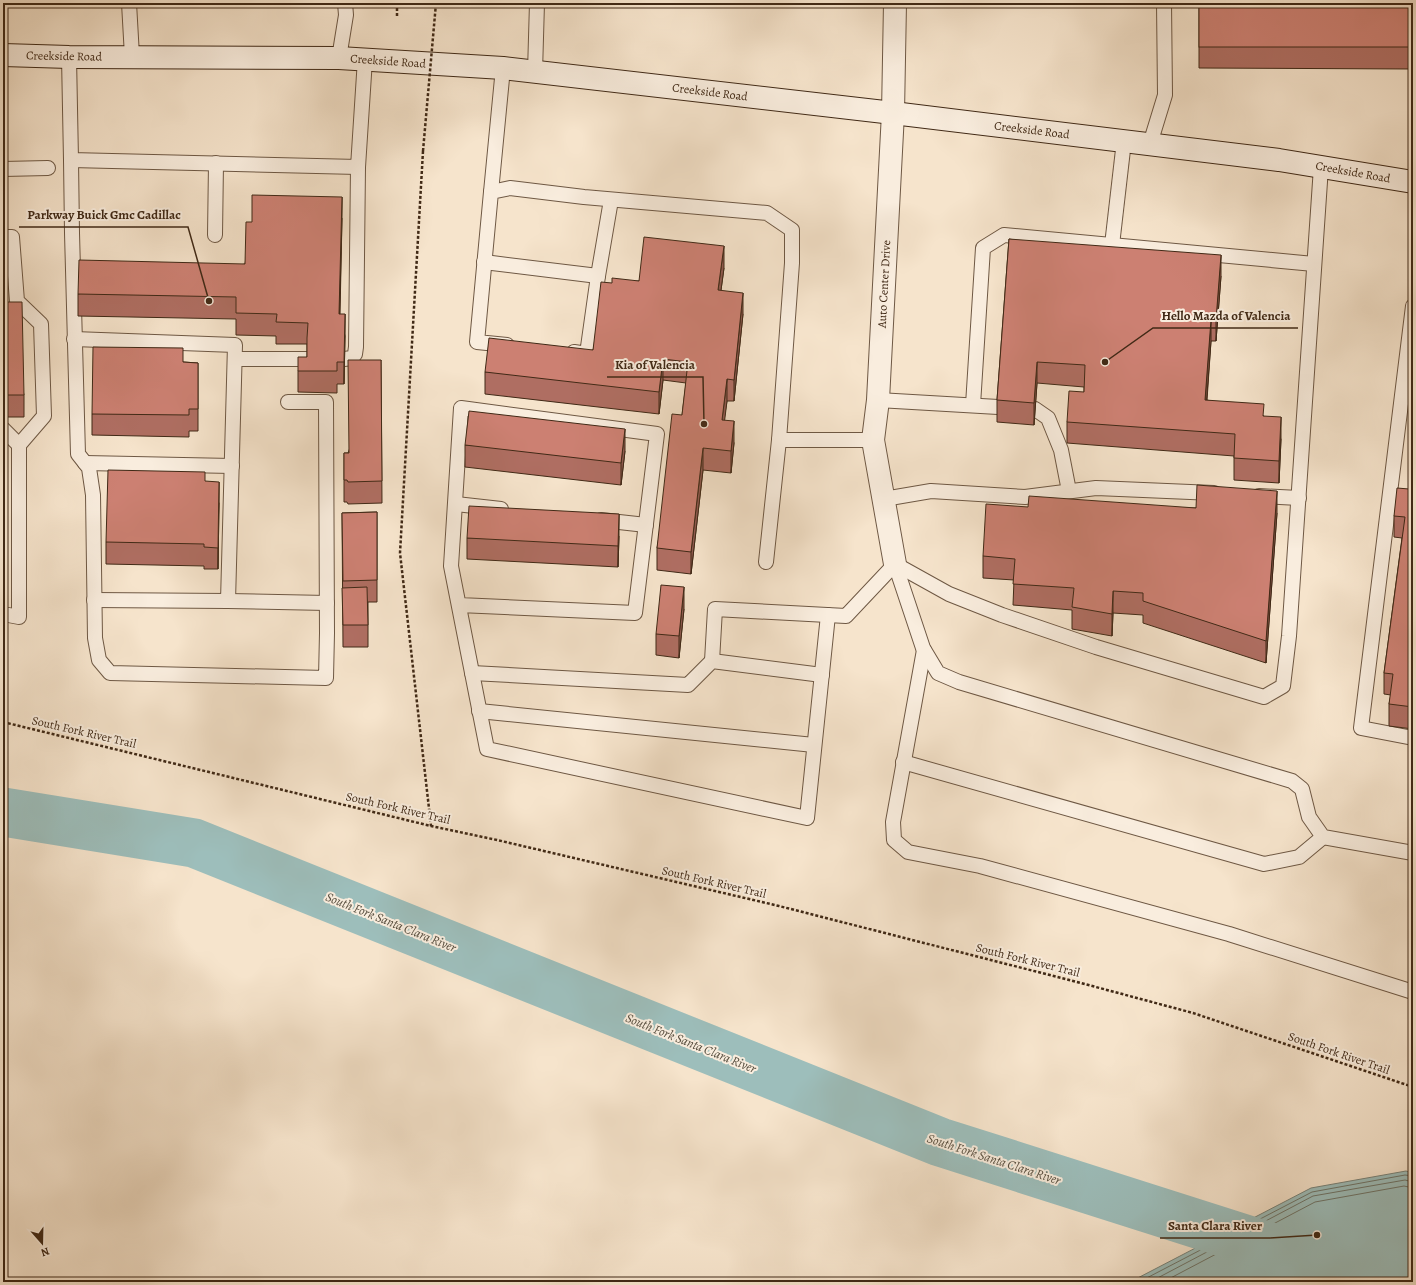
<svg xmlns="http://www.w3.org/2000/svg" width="1416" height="1285" font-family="Alegreya,serif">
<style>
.water{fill:#9dbebb;stroke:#788279}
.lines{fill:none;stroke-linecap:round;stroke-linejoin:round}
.shore{stroke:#6e7468;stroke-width:1}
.river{stroke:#9dbebb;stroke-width:49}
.lane-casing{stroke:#6e5844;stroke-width:16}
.street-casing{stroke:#6e5844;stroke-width:24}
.secondary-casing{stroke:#402916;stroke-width:24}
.path{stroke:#402916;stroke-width:2.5;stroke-dasharray:3 2;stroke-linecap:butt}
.lane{stroke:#f9edde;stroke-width:14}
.street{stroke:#f9edde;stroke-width:22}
.secondary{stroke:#f9edde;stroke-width:22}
.path-bridge{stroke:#402916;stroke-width:2.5;stroke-dasharray:3 2;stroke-linecap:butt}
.wall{fill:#af6e62;stroke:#402916}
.shaded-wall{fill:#8f5a50;stroke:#402916}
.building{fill:#cc8072;stroke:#402916}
.labels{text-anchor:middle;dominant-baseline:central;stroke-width:4;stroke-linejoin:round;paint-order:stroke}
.street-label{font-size:12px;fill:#402916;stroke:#f9edde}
.water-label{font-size:13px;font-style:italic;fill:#574e3f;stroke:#f9edde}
.leader{fill:none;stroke:#402916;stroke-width:1.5}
.callout-dot{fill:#402916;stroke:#f9edde;stroke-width:1.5}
.callout-label{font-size:13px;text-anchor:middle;font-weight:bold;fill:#402916;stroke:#f9edde;stroke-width:4;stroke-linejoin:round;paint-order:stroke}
</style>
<rect width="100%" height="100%" fill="#f6e4cc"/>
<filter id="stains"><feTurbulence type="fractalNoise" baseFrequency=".005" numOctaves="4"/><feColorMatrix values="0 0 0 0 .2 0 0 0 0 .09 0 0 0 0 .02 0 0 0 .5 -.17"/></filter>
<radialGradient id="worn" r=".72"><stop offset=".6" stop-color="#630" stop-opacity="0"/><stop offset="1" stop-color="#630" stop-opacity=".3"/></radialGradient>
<polygon class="water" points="1406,1171 1413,1173 1413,1282 1130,1282 1311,1188"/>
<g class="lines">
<g class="shore">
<polyline points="1139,1282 1312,1192 1405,1175 1413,1176"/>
<polyline points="1150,1282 1313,1196 1405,1180 1413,1182"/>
<polyline points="1163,1282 1315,1202 1404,1186 1413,1188"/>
</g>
<polyline class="river" points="3,812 194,843 940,1142 1380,1282"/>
<defs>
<g id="lane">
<polyline points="129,3 132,56"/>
<polyline points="69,57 71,160 358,167 365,59"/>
<polyline points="339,58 346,15 345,3"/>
<polyline points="535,72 537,3"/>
<polyline points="1150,144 1165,95 1164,3"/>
<polyline points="71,160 72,233 78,454 89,468 93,495 95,638 99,660 110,673 326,678 327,633 326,402 288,402"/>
<polyline points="3,169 48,168"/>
<polyline points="491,192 503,68"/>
<polyline points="215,235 216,163"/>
<polyline points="3,237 12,237 17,301 41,324 44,416 19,445 19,617 3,614"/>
<polyline points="1112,245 1124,141"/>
<polyline points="484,262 598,276"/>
<polyline points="1413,306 1361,728 1413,738"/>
<polyline points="74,339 235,345 228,601 94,600"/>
<polyline points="507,345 477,342 491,192 510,188 584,197 767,213 792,230 792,263 779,440 873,440"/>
<polyline points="574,352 587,354 598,276 611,200"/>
<polyline points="235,359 307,359"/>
<polyline points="344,359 352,358 355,354 356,347 358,167"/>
<polyline points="878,400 998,407"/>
<polyline points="973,405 983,248 1004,235 1314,264"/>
<polyline points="1035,409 1048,418 1061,450 1069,491"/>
<polyline points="3,429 19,445"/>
<polyline points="85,463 232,466"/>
<polyline points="1259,496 1299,498"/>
<polyline points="884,499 931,491 1025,497 1096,488 1214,493"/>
<polyline points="456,504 501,509"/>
<polyline points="601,520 646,525"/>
<polyline points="766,562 779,440"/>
<polyline points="895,564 949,594 1002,615 1096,647 1264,697 1283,686 1289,636 1321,167"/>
<polyline points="895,564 923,648 938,673 959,682 1292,781 1302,789 1309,817 1323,837 1413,853"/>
<polyline points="228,601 327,603"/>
<polyline points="459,605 635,613 657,434 461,408 451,566 487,749 807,818 828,615"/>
<polyline points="924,650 893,822 894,840 908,852 980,866 1229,934 1413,992"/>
<polyline points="712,661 715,609 846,616 895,564"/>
<polyline points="472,673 688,685 712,661 822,675"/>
<polyline points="479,711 814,745"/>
<polyline points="903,762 1264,864 1299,857 1323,837"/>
</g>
<polyline id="street" points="895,3 893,113 878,400 873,440 895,564"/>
<polyline id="secondary" points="3,55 69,57 339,58 503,68 893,113 1279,160 1413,182"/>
</defs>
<use href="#lane" class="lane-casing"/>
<use href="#street" class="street-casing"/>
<use href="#secondary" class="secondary-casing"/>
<g class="path">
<polyline points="397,3 397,17"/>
<polyline points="423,151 400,553 431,826"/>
<polyline points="3,722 431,826 497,840 779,906 1081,983 1193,1013 1413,1087"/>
</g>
<use href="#lane" class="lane"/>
<use href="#street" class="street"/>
<use href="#secondary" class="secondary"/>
<polyline class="path-bridge" points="423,151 436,3"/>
</g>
<g class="wall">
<polygon points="1199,3 1413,3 1413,69 1199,68"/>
<polygon points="342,218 340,314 345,336 344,384 337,384 337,393 298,392 298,371 307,357 307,344 276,344 276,336 236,335 236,319 78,316 78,294 245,264 252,222"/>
<polygon points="1009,239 1221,276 1216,341 1211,341 1207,400 1264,416 1281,439 1279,483 1234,480 1234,456 1067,443 1067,422 1084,392 1084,387 1037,383 1034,425 997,422 997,400"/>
<polygon points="724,268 721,290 743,314 734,401 727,401 724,420 734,443 731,473 703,470 691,574 657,570 657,548 682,415 686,383 663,380 659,414 485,394 485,372 593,350 612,283 639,281"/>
<polygon points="3,302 24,395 24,417 3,417"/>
<polygon points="381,360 382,503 348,504 347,502 344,502 344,453 348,453"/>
<polygon points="183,362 198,363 198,431 189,431 189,437 92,435 92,414"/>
<polygon points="465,445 625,451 621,485 465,467"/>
<polygon points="1413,458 1413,729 1389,726 1389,704 1391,695 1384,694 1384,673 1402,538 1394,537 1394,516 1409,489"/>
<polygon points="205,481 219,503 218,569 204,569 204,566 106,564 106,542"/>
<polygon points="1028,507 1196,508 1277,513 1266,663 1143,623 1143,615 1113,613 1112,636 1072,629 1072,610 1013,605 1014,580 983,578 983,556"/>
<polygon points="377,512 377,602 368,602 368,647 343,647 342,513"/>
<polygon points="619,536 618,567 467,559 467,538"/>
<polygon points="684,609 679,658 656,655 656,634"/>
</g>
<g class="shaded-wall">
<polygon points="342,197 342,218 339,336 339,314"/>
<polygon points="724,246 724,268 718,312 718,290"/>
<polygon points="1221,255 1221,276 1216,341 1216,320"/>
<polygon points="743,293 743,314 734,401 734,380"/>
<polygon points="345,314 345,336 344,384 344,362"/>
<polygon points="1211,320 1211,341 1205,421 1205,400"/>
<polygon points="663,359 663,380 659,414 659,392"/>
<polygon points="1037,362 1037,383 1034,425 1034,403"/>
<polygon points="727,379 727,401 722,442 722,420"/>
<polygon points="1281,417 1281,439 1279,483 1279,461"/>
<polygon points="734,421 734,443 731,473 731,451"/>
<polygon points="625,429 625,451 621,485 621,463"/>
<polygon points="703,448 703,470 691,574 691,552"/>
<polygon points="219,482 219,503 218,569 218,548"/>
<polygon points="1277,491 1277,513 1266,663 1266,641"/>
<polygon points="619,514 619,536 618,567 618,546"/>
<polygon points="684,587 684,609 679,658 679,636"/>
<polygon points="1113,591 1113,613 1112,636 1112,614"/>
</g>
<g class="building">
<rect x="1199" y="3" width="214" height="44"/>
<polygon points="252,195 342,197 339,314 345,314 344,362 337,362 337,371 298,371 298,357 307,357 307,338 308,323 276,322 277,314 236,313 236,297 78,294 79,260 245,264 246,222 252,222"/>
<polygon points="644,237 724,246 718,290 743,293 734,380 727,379 722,420 734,421 731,451 703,448 691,552 657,548 672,414 682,415 688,362 663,359 659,392 485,372 489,338 593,350 601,282 612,283 612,278 639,281"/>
<polygon points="1009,239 1221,255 1216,320 1211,320 1205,400 1264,404 1263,416 1281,417 1279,461 1234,458 1235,434 1067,422 1069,391 1084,392 1085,365 1037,362 1034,403 997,400"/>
<polygon points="3,302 22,302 24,395 3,395"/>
<polygon points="93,347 183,348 183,362 198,363 198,409 189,409 189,415 92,414"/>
<polygon points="348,360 381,360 382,481 348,482 347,480 344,480 344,453 349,453"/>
<polygon points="469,411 625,429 621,463 465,445"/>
<polygon points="1413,458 1413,707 1389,704 1393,674 1384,673 1405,517 1394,516 1397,488 1409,489"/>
<polygon points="108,470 205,472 205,481 219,482 218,548 204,547 204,544 106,542"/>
<polygon points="1197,485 1277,491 1266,641 1143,601 1143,593 1113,591 1112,614 1072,607 1074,588 1013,584 1015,559 983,556 986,504 1028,507 1029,496 1196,508"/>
<polygon points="469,506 619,514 618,546 467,538"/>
<polygon points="377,512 377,580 343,581 342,513"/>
<polygon points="661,585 684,587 679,636 656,634"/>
<polygon points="367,587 368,625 343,625 342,588"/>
</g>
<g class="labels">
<g class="street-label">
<text transform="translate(64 56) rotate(1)">Creekside Road</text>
<text transform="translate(388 61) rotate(4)">Creekside Road</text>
<text transform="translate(710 92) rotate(7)">Creekside Road</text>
<text transform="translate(1032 130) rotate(7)">Creekside Road</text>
<text transform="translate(1353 172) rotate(10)">Creekside Road</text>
<text transform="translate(884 284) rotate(-87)">Auto Center Drive</text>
<text transform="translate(84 732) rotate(13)">South Fork River Trail</text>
<text transform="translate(398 808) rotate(13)">South Fork River Trail</text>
<text transform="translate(714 882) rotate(13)">South Fork River Trail</text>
<text transform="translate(1028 960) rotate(14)">South Fork River Trail</text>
<text transform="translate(1339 1053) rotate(19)">South Fork River Trail</text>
</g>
<g class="water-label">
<text transform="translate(391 922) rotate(22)">South Fork Santa Clara River</text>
<text transform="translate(691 1043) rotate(22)">South Fork Santa Clara River</text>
<text transform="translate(994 1159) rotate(18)">South Fork Santa Clara River</text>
</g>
</g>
<path class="leader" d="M209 301L188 227H19M1105 362L1153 328H1298M704 424L703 377H607M1317 1235L1270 1238H1160"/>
<g class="callout-dot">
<circle cx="209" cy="301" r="4"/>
<circle cx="1105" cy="362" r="4"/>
<circle cx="704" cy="424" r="4"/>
<circle cx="1317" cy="1235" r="4"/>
</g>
<g class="callout-label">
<text x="104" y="219">Parkway Buick Gmc Cadillac</text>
<text x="1226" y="320">Hello Mazda of Valencia</text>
<text x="655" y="369">Kia of Valencia</text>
<text x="1215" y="1230">Santa Clara River</text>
</g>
<rect width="1416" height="1285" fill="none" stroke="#f6e4cc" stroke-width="16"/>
<rect x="4" y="4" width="1408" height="1277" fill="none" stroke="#402916" stroke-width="2"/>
<rect x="8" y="8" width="1400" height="1269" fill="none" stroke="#402916"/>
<g transform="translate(42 1243) rotate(160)" stroke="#f9edde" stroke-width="3" paint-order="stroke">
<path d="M0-3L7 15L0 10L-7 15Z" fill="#402916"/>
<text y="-6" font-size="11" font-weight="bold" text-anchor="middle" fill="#402916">N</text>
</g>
<rect width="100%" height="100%" filter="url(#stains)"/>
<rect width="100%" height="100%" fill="url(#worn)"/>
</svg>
